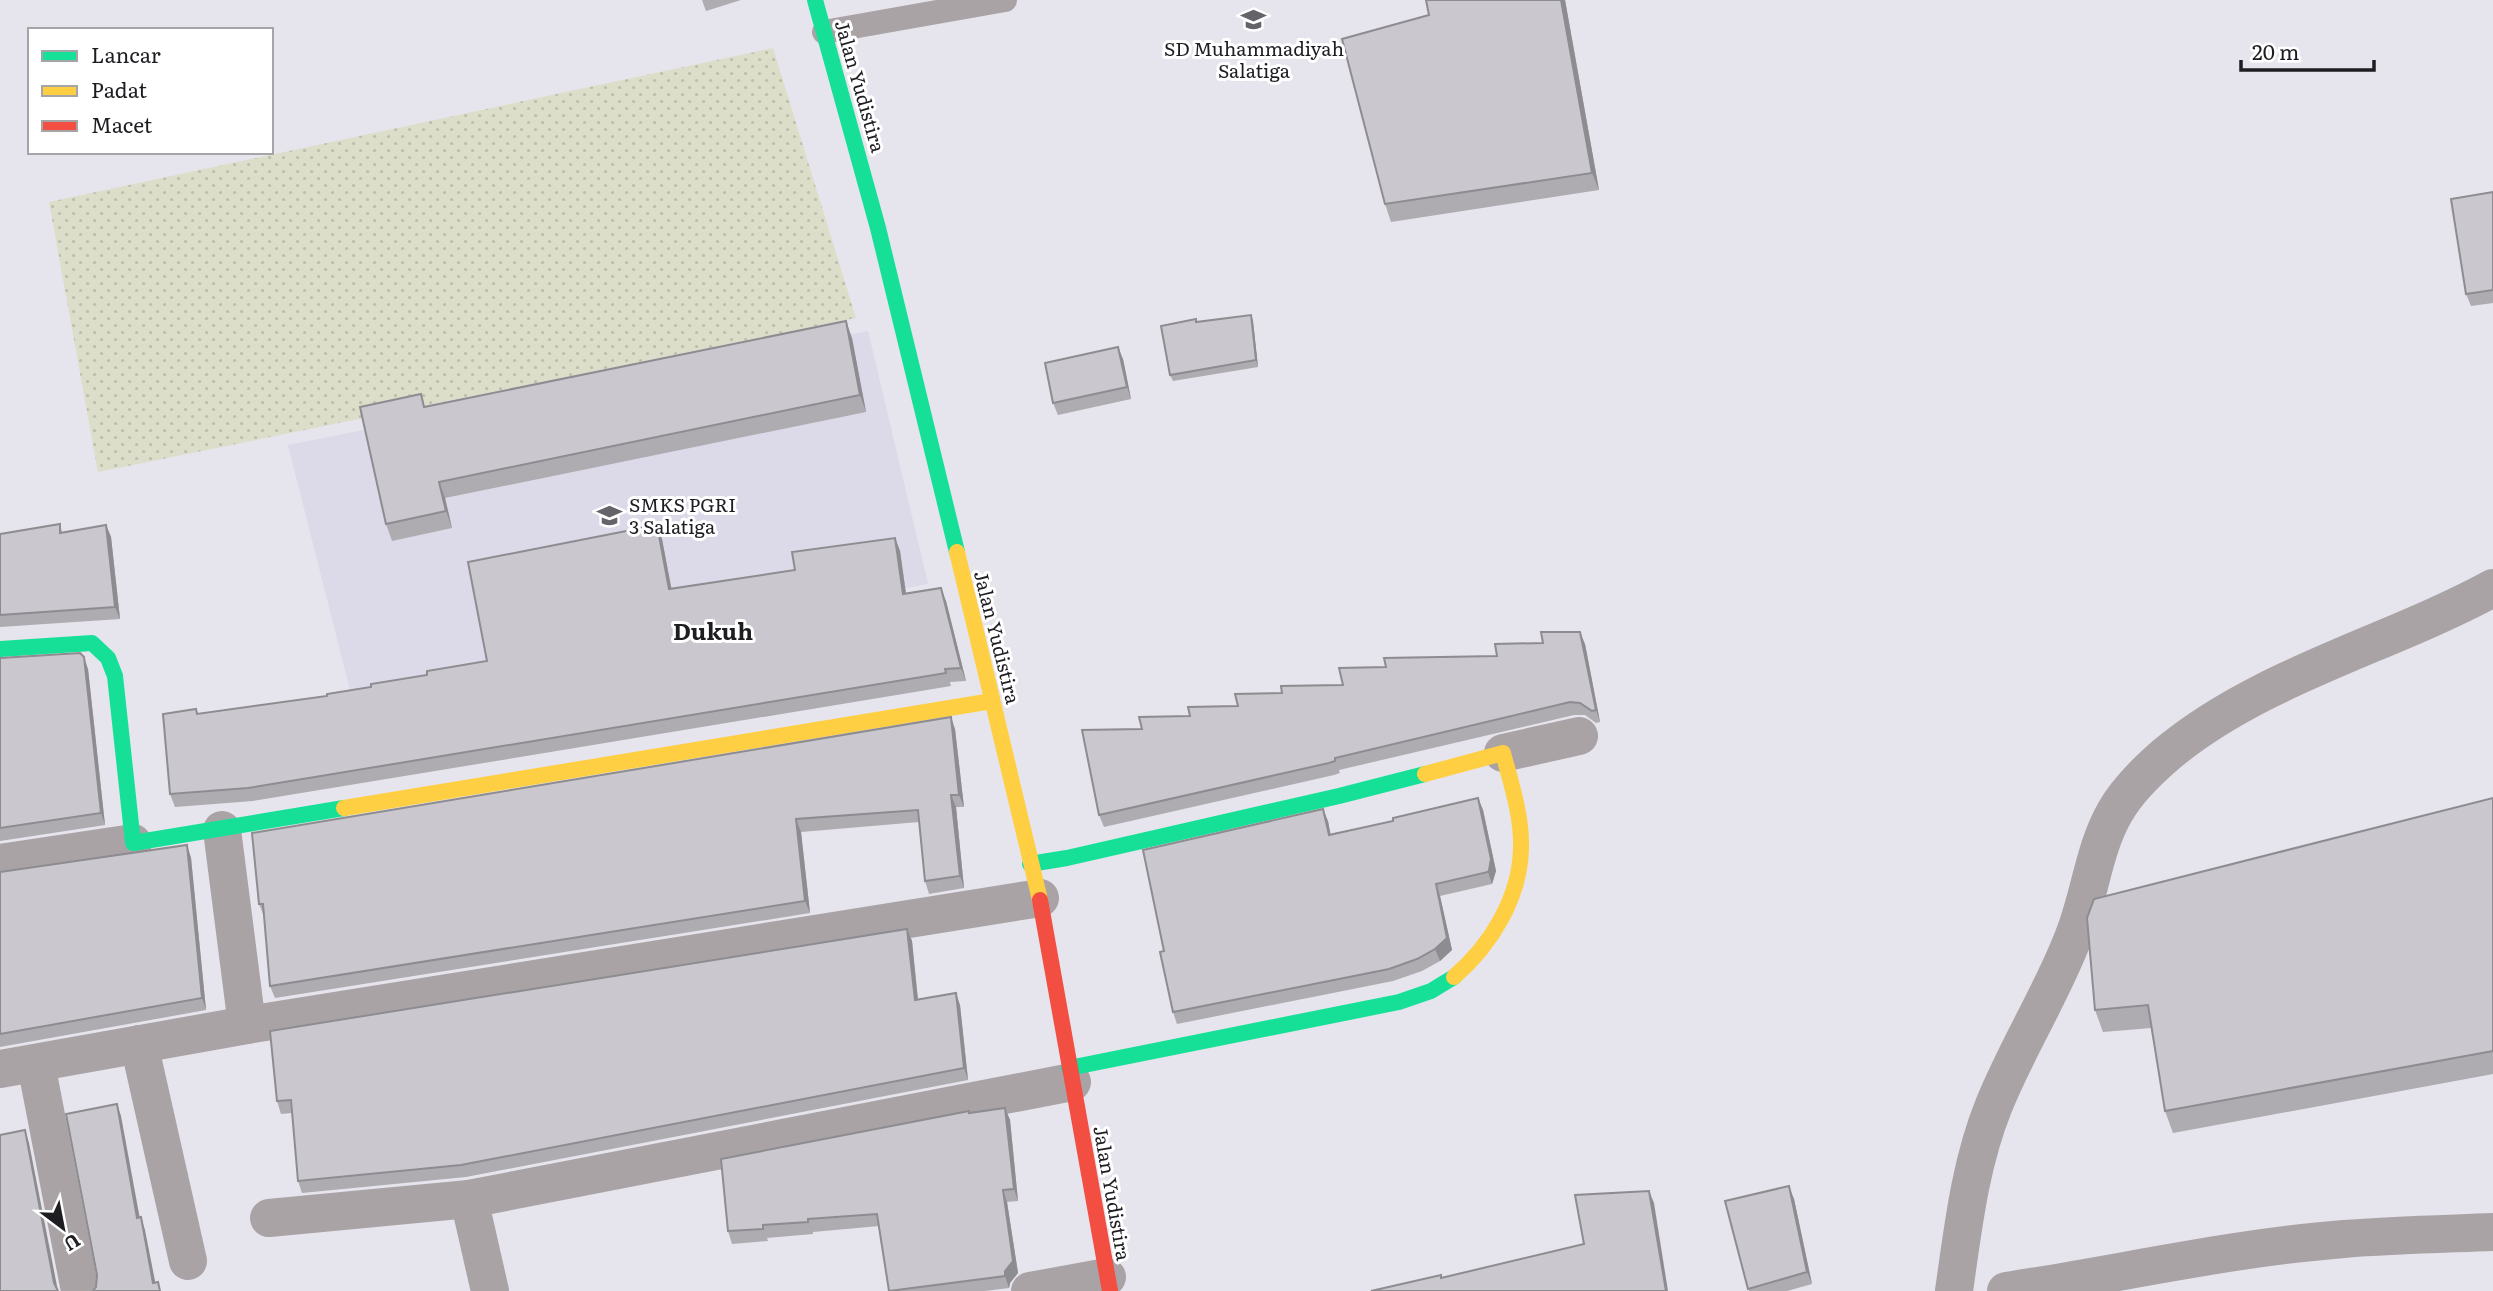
<svg xmlns="http://www.w3.org/2000/svg" width="2493" height="1291" font-family="Literata,serif">
<style>
.built{fill:#dcd9e8}
.grass{fill:url(#grass-dots)}
.lines{fill:none;stroke-linecap:round;stroke-linejoin:round}
.lane{stroke:#aaa3a6;stroke-width:24}
.street{stroke:#aaa3a6;stroke-width:38}
.fast{stroke:#16e098;stroke-width:16}
.slow{stroke:#ffcf43;stroke-width:16}
.jam{stroke:#f24e42;stroke-width:16}
.wall{fill:#aeacb1}
.shaded-wall{fill:#8d8c90}
.building{fill:#cac8ce;stroke:#8d8c90;stroke-width:2}
.labels{text-anchor:middle;dominant-baseline:central;stroke-width:6;stroke-linejoin:round;paint-order:stroke}
.poi-label{font-size:19px;fill:#1e1d22;stroke:#fff}
.street-label{font-size:19px;fill:#1e1d22;stroke:#fff}
.quarter-label{font-size:23px;font-weight:bold;fill:#1e1d22;stroke:#fff}
</style>
<defs>
<pattern id="grass-dots" width="8" height="8" patternUnits="userSpaceOnUse" patternTransform="scale(1.75)"><rect width="8" height="8" fill="#dddec9"/><path d="M2 2h.1M6 6h.1" fill="none" stroke="#bdbeac" stroke-width="1.8" stroke-linecap="round"/></pattern>
</defs>
<rect width="100%" height="100%" fill="#e6e4ec"/>
<polygon class="built" points="868,331 928,584 350,690 288,445"/>
<polygon class="grass" points="773,48 856,318 98,472 49,202"/>
<g class="lines">
<polyline class="lane" points="824,32 1005,0"/>
<g class="street">
<polyline points="1503,753 1579,736"/>
<polyline points="222,830 247,1025"/>
<polyline points="0,863 133,843"/>
<polyline points="139,1044 188,1261"/>
<polyline points="36,1064 80,1291"/>
<polyline points="0,1069 247,1025 1040,898"/>
<polyline points="269,1218 469,1199"/>
<polyline points="490,1291 469,1199 1072,1082"/>
<polyline points="1030,1291 1107,1277"/>
<path d="M1954,1291C1963,1228 1970,1164 1994,1105C2017,1048 2051,995 2073,938C2090,897 2093,850 2115,812C2128,789 2148,770 2168,753C2261,676 2388,645 2493,588"/>
<path d="M2006,1291C2119,1274 2230,1248 2344,1239C2393,1235 2443,1234 2493,1232"/>
</g>
<g class="fast">
<polyline points="815,0 878,228 957,552"/>
<polyline points="0,649 92,643 108,658 115,676 133,843 344,808"/>
<polyline points="1030,864 1067,858 1339,796 1425,774"/>
<polyline points="1069,1068 1399,1002 1431,991 1454,977"/>
</g>
<g class="slow">
<polyline points="957,552 1040,900"/>
<path d="M1425,774L1503,753C1511,783 1522,816 1521,848C1520,898 1491,945 1454,977"/>
<polyline points="344,808 992,701"/>
</g>
<polyline class="jam" points="1040,900 1110,1291"/>
</g>
<g class="wall">
<polygon points="702,0 741,0 706,11"/>
<polygon points="1426,0 1565,0 1599,190 1391,222 1385,204 1429,15"/>
<polygon points="2493,192 2493,303 2471,306 2466,294"/>
<polygon points="1251,315 1253,321 1258,367 1173,381 1170,375 1196,322"/>
<polygon points="852,338 866,412 445,498 452,528 392,541 386,524 425,407"/>
<polygon points="1123,359 1131,399 1058,415 1053,403"/>
<polygon points="60,524 62,532 106,525 111,537 120,619 0,627 0,534"/>
<polygon points="895,538 900,551 906,594 946,601 966,681 950,682 951,686 253,801 175,807 170,794 198,714 327,696 427,675 487,661 662,539 671,589 795,570"/>
<polygon points="1585,644 1600,722 1596,723 1585,715 1574,715 1339,770 1340,773 1334,775 1104,827 1099,815 1142,729 1190,716 1238,706 1282,693 1343,685 1386,667 1497,656"/>
<polygon points="0,658 88,669 105,825 0,841"/>
<polygon points="955,729 964,807 956,807 964,888 929,894 925,881 919,822 801,832 810,913 275,998 270,986 264,916 259,904"/>
<polygon points="1478,798 1483,810 1496,871 1492,884 1440,896 1452,950 1440,961 1422,971 1393,981 1177,1024 1173,1012 1164,951 1328,821 1330,834 1393,821"/>
<polygon points="2493,798 2493,1074 2173,1133 2165,1111 2151,1028 2103,1032 2095,1010"/>
<polygon points="187,845 191,858 206,1010 0,1047 0,872"/>
<polygon points="907,929 912,941 918,999 960,1005 968,1080 466,1177 302,1193 298,1181 292,1113 281,1114 277,1101"/>
<polygon points="1005,1108 1010,1120 1018,1201 1007,1202 1018,1273 1010,1283 1009,1288 985,1291 889,1291 879,1226 813,1232 813,1234 767,1238 768,1241 732,1244 728,1231 969,1113"/>
<polygon points="1794,1199 1812,1284 1787,1291 1749,1291 1725,1201"/>
</g>
<g class="shaded-wall">
<polygon points="1561,0 1565,0 1599,190 1592,173"/>
<polygon points="1251,315 1253,321 1258,367 1256,360"/>
<polygon points="846,321 852,338 866,412 860,395"/>
<polygon points="1118,347 1123,359 1131,399 1127,387"/>
<polygon points="439,482 445,498 452,528 446,511"/>
<polygon points="106,525 111,537 120,619 115,607"/>
<polygon points="657,525 662,539 674,602 669,589"/>
<polygon points="895,538 900,551 908,608 903,594"/>
<polygon points="941,588 946,601 966,681 961,668"/>
<polygon points="1580,632 1585,644 1600,722 1596,710"/>
<polygon points="84,657 88,669 105,825 101,813"/>
<polygon points="951,717 955,729 964,807 959,795"/>
<polygon points="951,795 956,807 964,888 960,876"/>
<polygon points="1478,798 1483,810 1496,871 1492,884 1488,872"/>
<polygon points="1323,809 1328,821 1333,847 1329,835"/>
<polygon points="796,819 801,832 810,913 805,901"/>
<polygon points="187,845 191,858 206,1010 202,998"/>
<polygon points="1436,884 1440,896 1452,950 1440,961 1435,949"/>
<polygon points="907,929 912,941 919,1012 915,1000"/>
<polygon points="956,993 960,1005 968,1080 964,1068"/>
<polygon points="117,1104 121,1116 142,1230 137,1218"/>
<polygon points="1005,1108 1010,1120 1018,1201 1014,1189"/>
<polygon points="25,1130 29,1143 58,1291 54,1283"/>
<polygon points="1789,1186 1794,1199 1812,1284 1807,1272"/>
<polygon points="1003,1190 1007,1202 1018,1273 1010,1283 1009,1288 1005,1276"/>
<polygon points="1649,1191 1654,1203 1668,1291 1666,1291"/>
<polygon points="141,1217 145,1230 157,1291 153,1283"/>
</g>
<g class="building">
<polygon points="1426,0 1561,0 1592,173 1385,204 1342,39 1429,15"/>
<polygon points="2493,192 2493,290 2466,294 2451,199"/>
<polygon points="1251,315 1256,360 1170,375 1161,326 1196,319 1196,322"/>
<polygon points="846,321 860,395 439,482 446,511 386,524 360,407 421,394 424,407"/>
<polygon points="1118,347 1127,387 1053,403 1045,363"/>
<polygon points="60,524 60,533 106,525 115,607 0,615 0,534"/>
<polygon points="657,525 669,589 795,570 792,552 895,538 903,594 941,588 961,668 945,669 946,673 248,788 170,794 163,714 196,709 197,714 327,696 327,694 371,687 371,684 427,675 427,671 487,661 468,562"/>
<polygon points="1541,632 1580,632 1596,710 1592,711 1580,703 1570,702 1335,758 1335,761 1329,763 1099,815 1082,730 1142,729 1139,717 1190,716 1188,707 1238,706 1235,694 1282,693 1281,686 1343,685 1339,668 1386,667 1384,658 1497,656 1495,644 1543,643"/>
<polygon points="80,653 84,657 101,813 0,828 0,658"/>
<polygon points="951,717 959,795 951,795 960,876 925,881 918,810 796,819 805,901 270,986 263,904 259,904 252,833"/>
<polygon points="1478,798 1491,859 1489,870 1488,872 1436,884 1447,938 1435,949 1417,959 1389,969 1173,1012 1160,952 1164,951 1143,850 1323,809 1329,835 1393,821 1393,818"/>
<polygon points="2493,798 2493,1051 2165,1111 2148,1005 2095,1010 2087,918 2094,899"/>
<polygon points="187,845 202,998 0,1034 0,872"/>
<polygon points="907,929 915,1000 956,993 964,1068 461,1165 298,1181 291,1100 277,1101 270,1031"/>
<polygon points="117,1104 137,1218 141,1217 153,1283 158,1282 160,1291 93,1291 96,1287 97,1275 66,1114"/>
<polygon points="1005,1108 1014,1189 1003,1190 1013,1261 1005,1271 1005,1276 889,1291 877,1214 808,1219 808,1222 763,1225 763,1229 728,1231 721,1159 969,1111 969,1113"/>
<polygon points="25,1130 54,1283 58,1291 0,1291 0,1135"/>
<polygon points="1789,1186 1807,1272 1748,1289 1725,1201"/>
<polygon points="1649,1191 1666,1291 1371,1291 1441,1275 1441,1278 1584,1244 1575,1195"/>
</g>
<defs>
<symbol id="school-bare" viewBox="-9 -9 18 18"><path d="M0-5L7-2L0 1L-7-2ZM-4 1L0 2.5L4 1V4Q0 6-4 4Z" fill="#646369" stroke="#fff" stroke-width="2.5" paint-order="stroke"/></symbol>
</defs>
<g fill-rule="evenodd">
<use href="#school-bare" x="1236" y="2" width="35" height="35"/>
<use href="#school-bare" x="592" y="498" width="35" height="35"/>
</g>
<g class="labels">
<g class="poi-label">
<text x="1254" y="48">SD Muhammadiyah<tspan x="1254" dy="22">Salatiga</tspan></text>
<text x="629" y="504" text-anchor="start">SMKS PGRI<tspan x="629" dy="22">3 Salatiga</tspan></text>
</g>
<g class="street-label">
<text transform="translate(861 86) rotate(74)">Jalan Yudistira</text>
<text transform="translate(998 637) rotate(76)">Jalan Yudistira</text>
<text transform="translate(1113 1193) rotate(80)">Jalan Yudistira</text>
</g>
<g class="quarter-label">
<text x="713" y="630">Dukuh</text>
</g>
</g>
<rect x="28" y="28" width="245" height="126" fill="#ffffff" stroke="#a5a5a7" stroke-width="2"/>
<rect x="42" y="51" width="35" height="10" fill="#16e098" stroke="#a5a5a7" stroke-width="2"/>
<text x="91" y="63" font-size="21" fill="#1e1d22">Lancar</text>
<rect x="42" y="86" width="35" height="10" fill="#ffcf43" stroke="#a5a5a7" stroke-width="2"/>
<text x="91" y="98" font-size="21" fill="#1e1d22">Padat</text>
<rect x="42" y="121" width="35" height="10" fill="#f24e42" stroke="#a5a5a7" stroke-width="2"/>
<text x="91" y="133" font-size="21" fill="#1e1d22">Macet</text>
<g transform="translate(63 1228) rotate(148)" stroke="#ffffff" stroke-width="5" paint-order="stroke">
<path d="M0-5L12 26L0 18L-12 26Z" fill="#1e1d22"/>
<text y="-10" font-size="19" font-weight="bold" text-anchor="middle" fill="#1e1d22">U</text>
</g>
<path d="M2241 60v10h133v-10" fill="none" stroke="#1e1d22" stroke-width="3.5"/>
<text x="2252" y="60" font-size="21" fill="#1e1d22" stroke="#ffffff" stroke-width="5" paint-order="stroke">20 m</text>
</svg>
